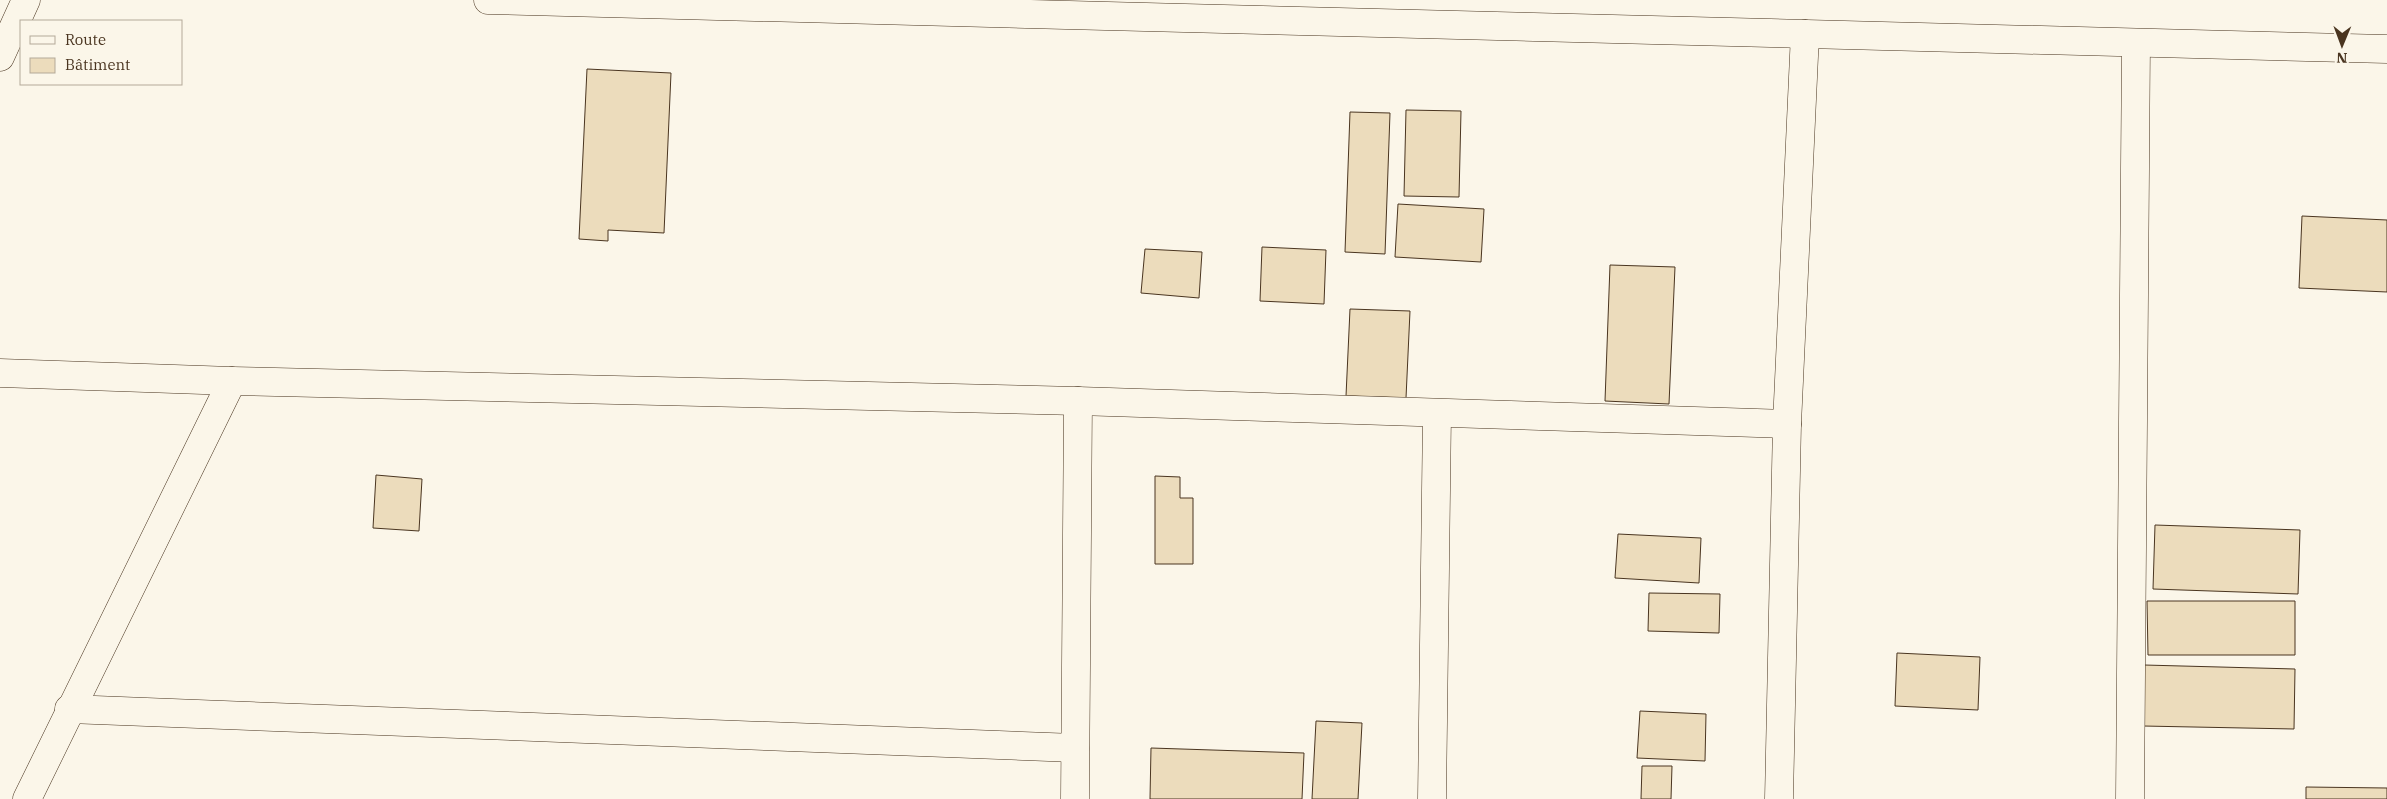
<svg xmlns="http://www.w3.org/2000/svg" width="2387" height="799" font-family="'IBM Plex Serif',serif">
<style>
.building{fill:#ecdcbc;stroke:#4a3520}
.lines{fill:none;stroke-linecap:round;stroke-linejoin:round}
.minor-casing{stroke:#4a3520;stroke-width:29}
.tertiary-casing{stroke:#4a3520;stroke-width:29}
.minor{stroke:#fbf6e9;stroke-width:28}
.tertiary{stroke:#fbf6e9;stroke-width:28}
</style>
<rect width="100%" height="100%" fill="#fbf6e9"/>
<g class="building">
<polygon points="587,69 671,73 664,233 608,230 608,241 579,239"/>
<polygon points="1406,110 1461,111 1459,197 1404,196"/>
<polygon points="1350,112 1390,113 1385,254 1345,252"/>
<polygon points="1398,204 1484,209 1481,262 1395,257"/>
<polygon points="2302,216 2387,220 2387,292 2299,288"/>
<polygon points="1262,247 1326,250 1324,304 1260,301"/>
<polygon points="1145,249 1202,252 1199,298 1141,293"/>
<polygon points="1610,265 1675,267 1669,404 1605,401"/>
<polygon points="1350,309 1410,311 1406,398 1346,396"/>
<polygon points="376,475 422,479 419,531 373,528"/>
<polygon points="1155,476 1180,477 1180,498 1193,498 1193,564 1155,564"/>
<polygon points="2155,525 2300,530 2298,594 2153,589"/>
<polygon points="1618,534 1701,538 1699,583 1615,578"/>
<polygon points="1649,593 1720,594 1719,633 1648,631"/>
<polygon points="2147,601 2295,601 2295,655 2148,655"/>
<polygon points="1897,653 1980,657 1978,710 1895,706"/>
<polygon points="2144,665 2295,669 2294,729 2143,726"/>
<polygon points="1640,711 1706,714 1705,761 1637,758"/>
<polygon points="1316,721 1362,723 1358,799 1312,799"/>
<polygon points="1151,748 1304,753 1302,799 1150,799"/>
<polygon points="1642,766 1672,766 1671,799 1641,799"/>
<polygon points="2306,787 2387,788 2387,799 2306,799"/>
</g>
<g class="lines">
<defs>
<g id="minor">
<polyline points="488,0 2387,49"/>
<polyline points="0,373 232,381 1078,401 1787,424"/>
<polyline points="69,709 1075,748"/>
<polyline points="27,799 232,381"/>
<polyline points="1075,799 1078,401"/>
<polyline points="1432,799 1437,414"/>
<polyline points="1779,799 1787,424 1805,34"/>
<polyline points="2130,799 2136,43"/>
</g>
<polyline id="tertiary" points="0,57 26,0"/>
</defs>
<use href="#minor" class="minor-casing"/>
<use href="#tertiary" class="tertiary-casing"/>
<use href="#minor" class="minor"/>
<use href="#tertiary" class="tertiary"/>
</g>
<rect x="20" y="20" width="162" height="65" fill="#fbf6e9" stroke="#b4a999"/>
<rect x="30" y="36" width="25" height="8" fill="#fbf6e9" stroke="#b4a999"/>
<text x="65" y="45" font-size="15" fill="#4a3520">Route</text>
<rect x="30" y="58" width="25" height="15" fill="#ecdcbc" stroke="#b4a999"/>
<text x="65" y="70" font-size="15" fill="#4a3520">Bâtiment</text>
<g transform="translate(2342 45) rotate(181)" stroke="#fbf6e9" stroke-width="4" paint-order="stroke">
<path d="M0-4L9 19L0 12L-9 19Z" fill="#4a3520"/>
<text y="-8" font-size="14" font-weight="bold" text-anchor="middle" fill="#4a3520">N</text>
</g>
</svg>
